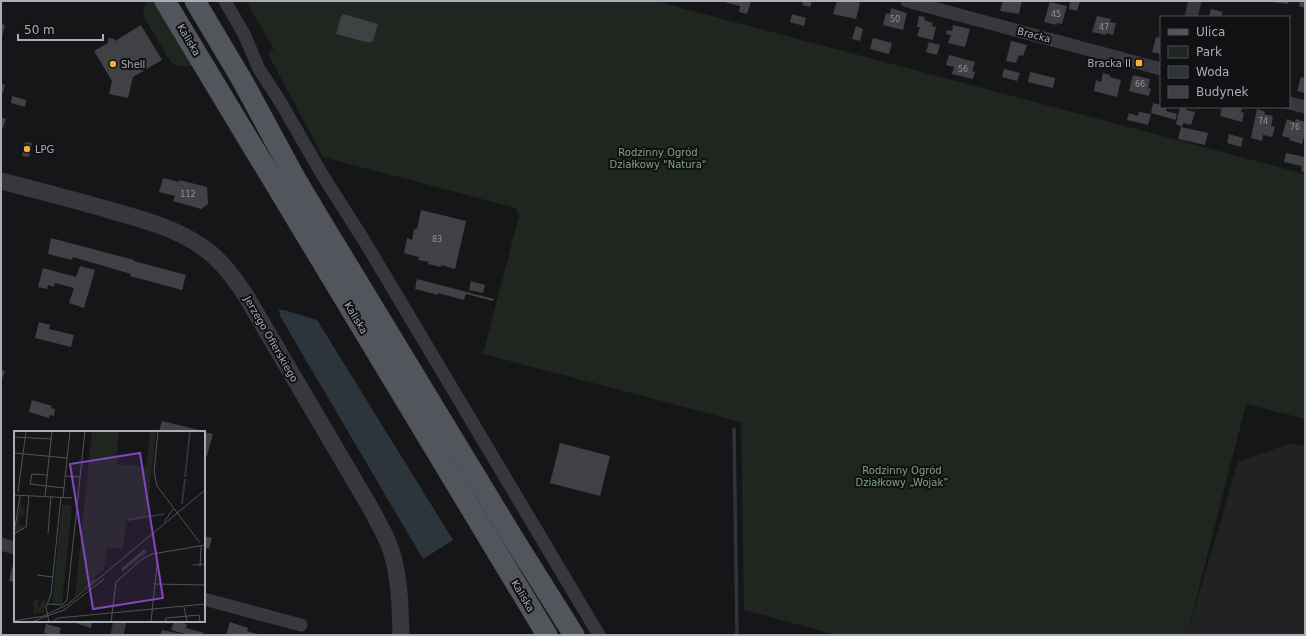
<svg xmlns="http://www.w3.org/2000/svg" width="1306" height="636" font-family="'DejaVu Sans',sans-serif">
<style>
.built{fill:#222225}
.green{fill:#1e261f}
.water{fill:#2c353c}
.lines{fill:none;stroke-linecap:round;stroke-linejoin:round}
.stream{stroke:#2c353c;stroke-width:3.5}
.building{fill:#404145}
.minor{stroke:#37383d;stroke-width:13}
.tertiary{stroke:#37383d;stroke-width:17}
.primary{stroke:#53555c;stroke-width:21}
.poi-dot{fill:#f2b134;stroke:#111113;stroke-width:1.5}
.labels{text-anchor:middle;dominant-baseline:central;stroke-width:4;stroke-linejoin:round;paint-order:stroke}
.number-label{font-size:8px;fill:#8e929b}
.street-label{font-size:10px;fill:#a8adb8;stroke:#111113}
.poi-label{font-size:10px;fill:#a8adb8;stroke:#111113;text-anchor:start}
.park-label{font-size:10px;fill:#7fa381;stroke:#111113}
.inset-river{fill:none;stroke:#2c353c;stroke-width:2}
.inset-road{fill:none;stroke:#505258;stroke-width:1}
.view{fill:#8446be;fill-opacity:0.15;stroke:#8446be;stroke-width:2}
.inset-edge{fill:none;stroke:#a8adb8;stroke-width:2}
</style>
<rect width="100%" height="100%" fill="#161618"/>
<polygon class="built" points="1291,443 1305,446 1305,635 1187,635 1238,462"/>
<g class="green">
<path d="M146,1H156L194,65C186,68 176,67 170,61L144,17L143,14Z"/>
<polygon points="246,1 655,1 1305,174 1305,419 1246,404 1187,635 837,635 744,610 741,422 483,354 519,216 516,208 323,157 268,54 274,49"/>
</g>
<polygon class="water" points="279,310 284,310 317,320 453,540 423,559 280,316"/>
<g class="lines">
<polyline class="stream" points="734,429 737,635"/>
</g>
<g class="building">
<polygon points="727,1 751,1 747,14 739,12 740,6 727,3"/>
<polygon points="803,1 812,1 810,7 802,5"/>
<polygon points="837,1 853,1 860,3 856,19 833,14"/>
<polygon points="1003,1 1022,1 1019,14 1000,11"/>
<polygon points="1067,1 1080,1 1077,11 1069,9 1070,2"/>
<polygon points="1280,1 1289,1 1288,4 1273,2"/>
<polygon points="1300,1 1305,1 1305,8 1299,6"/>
<polygon points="1050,2 1067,6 1062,24 1057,23 1057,25 1044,22"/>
<polygon points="891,8 907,13 903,30 883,25 886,13 890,14"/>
<polygon points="1211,9 1223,12 1221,17 1209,17"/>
<polygon points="343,14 378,24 373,41 371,41 370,43 336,34 341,16 342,17"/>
<polygon points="792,14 806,18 804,26 790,22"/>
<polygon points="919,16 925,17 924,20 933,23 932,26 936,27 933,40 917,36 920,27 917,27"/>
<polygon points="1097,16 1111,19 1110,22 1116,23 1113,35 1107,33 1106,35 1092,32"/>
<polygon points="1,24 5,25 2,37 1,37"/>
<polygon points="141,25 162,60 133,77 128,98 109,94 112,81 94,51 108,43 108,39 110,38 114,39 115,41"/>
<polygon points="953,25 970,29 965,47 948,43 951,35 946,34 947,30 952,31"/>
<polygon points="856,26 863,29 860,41 852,39"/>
<polygon points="1156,37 1161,38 1161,54 1152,52"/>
<polygon points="873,38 892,43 889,54 870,49"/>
<polygon points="1011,41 1027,45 1023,56 1019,55 1016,63 1006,61"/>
<polygon points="929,42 940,45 937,55 926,52"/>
<polygon points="949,55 975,62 972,71 975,72 973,79 952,74 954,67 946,65"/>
<polygon points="1004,69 1020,73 1017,81 1002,77"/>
<polygon points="1030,72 1055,78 1053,88 1028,82"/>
<polygon points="1103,73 1110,75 1110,77 1121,80 1117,97 1094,91 1096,80 1101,82"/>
<polygon points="1133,75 1150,79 1148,88 1151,89 1149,96 1129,91"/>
<polygon points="1301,77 1305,78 1305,93 1297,91"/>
<polygon points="1,84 5,85 3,93 1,92"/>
<polygon points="12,96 26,100 25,107 11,103"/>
<polygon points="1153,103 1161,105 1161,107 1167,107 1166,111 1177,114 1176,120 1151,113"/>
<polygon points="1180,107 1187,107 1186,110 1195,112 1191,125 1183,123 1182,127 1176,124"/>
<polygon points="1222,107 1242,107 1241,112 1244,113 1242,122 1220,116"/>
<polygon points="1257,109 1265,112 1264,114 1273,116 1271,126 1275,127 1272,137 1263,135 1262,141 1251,138"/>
<polygon points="1139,112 1151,114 1148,125 1127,120 1129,113 1138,116"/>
<polygon points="1,117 6,119 3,128 1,127"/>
<polygon points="1287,119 1295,122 1296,119 1305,122 1305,133 1302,144 1289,140 1290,138 1282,136"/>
<polygon points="1181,127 1208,133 1205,145 1178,139"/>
<polygon points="1229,134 1243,138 1241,147 1227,143"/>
<polygon points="25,142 32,143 29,157 22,156"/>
<polygon points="1286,153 1304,157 1305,173 1301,171 1302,166 1284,162"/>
<polygon points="163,178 179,182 179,180 207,187 208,204 201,209 173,201 175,196 159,192"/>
<polygon points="421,210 466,221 455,269 441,265 441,267 428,264 429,262 418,260 419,257 404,253 407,238 412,240 414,229 417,229"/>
<polygon points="51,238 134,260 134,261 186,275 182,290 130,276 131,274 73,257 72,260 48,254"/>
<polygon points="80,266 95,270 84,308 69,303 74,288 55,283 54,287 48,285 47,289 38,287 43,268 76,277"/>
<polygon points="417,279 494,299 493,301 466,294 464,300 438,293 438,295 415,289"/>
<polygon points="471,281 485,285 483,293 469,290"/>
<polygon points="39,322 50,325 49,329 74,335 71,347 35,338"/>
<polygon points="1,370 5,371 1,383"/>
<polygon points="32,400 52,406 51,408 55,409 54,416 50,415 49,418 29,412"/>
<polygon points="162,421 203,431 203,432 159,432"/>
<polygon points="204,432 213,434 207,456 204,455"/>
<polygon points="560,443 610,456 600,496 550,483"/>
<polygon points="204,536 212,538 209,549 204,548"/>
<polygon points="13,563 15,564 15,582 9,581"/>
<polygon points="69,621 92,621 91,628"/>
<polygon points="160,621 170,621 169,624"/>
<polygon points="174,621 187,624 186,628 204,633 204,635 188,635 171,630"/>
<polygon points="230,622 248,628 247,631 261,635 226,635"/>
<polygon points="46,624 61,628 59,635 52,635 44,633"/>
<polygon points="162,630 182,634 181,635 160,635"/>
</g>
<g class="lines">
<g class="minor">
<polyline points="225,1 244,34 259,69 281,103 323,176 365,242 599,635"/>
<polyline points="907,1 1161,69"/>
<polyline points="1191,17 1195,1"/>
<polyline points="1289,103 1305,107"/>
<polyline points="1,544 15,548"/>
<polyline points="204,599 301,625"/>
<polyline points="117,635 120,621"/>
</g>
<path class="tertiary" d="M1,181C36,190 71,199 106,209C140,219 175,227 204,248C222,261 234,278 246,296L370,507C376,518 382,529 387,540C400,569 400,604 401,635"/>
<g class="primary">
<polyline points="165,1 547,635"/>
<polyline points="195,1 242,80 294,176 322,223 515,541 574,635"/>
</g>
</g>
<g class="poi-dot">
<rect x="1135" y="59" width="8" height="8" rx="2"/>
<circle cx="113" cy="64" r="4"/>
<circle cx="27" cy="149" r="4"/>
</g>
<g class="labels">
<g class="number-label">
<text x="1056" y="14">45</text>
<text x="895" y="19">50</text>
<text x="1104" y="27">47</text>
<text x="963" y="69">56</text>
<text x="1140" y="84">66</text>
<text x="1263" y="121">74</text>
<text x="1295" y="127">76</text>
<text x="188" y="194">112</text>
<text x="437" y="239">83</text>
</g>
<g class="street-label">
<text transform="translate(1034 35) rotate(15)">Bracka</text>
<text transform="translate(189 40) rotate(59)">Kaliska</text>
<text transform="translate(356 318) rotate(59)">Kaliska</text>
<text transform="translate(271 339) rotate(60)">Jerzego Ofierskiego</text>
<text transform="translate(523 596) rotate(59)">Kaliska</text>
</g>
<g class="poi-label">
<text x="1131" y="63" text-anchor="end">Bracka II</text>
<text x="121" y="64">Shell</text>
<text x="35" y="149">LPG</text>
</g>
<g class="park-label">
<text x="658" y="152">Rodzinny Ogród<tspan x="658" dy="12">Działkowy "Natura"</tspan></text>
<text x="902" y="470">Rodzinny Ogród<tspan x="902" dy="12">Działkowy „Wojak”</tspan></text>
</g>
</g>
<g transform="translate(14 431)">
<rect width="191" height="191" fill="#161618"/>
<path d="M78,0H105L102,33L138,36L133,85L112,88L109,118L93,117L90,139L68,156L70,158L61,166ZM133,0H142L138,36L132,35L136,1ZM7,67H12L8,68L7,77L11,78L10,85H6L5,94H9V98L0,103ZM48,73L58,74L48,173H38ZM20,168L25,169L23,175L25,176L29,169H32L30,181L19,183Z" fill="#1e261f"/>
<path d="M130,118L133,121L108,141V137Z" fill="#2c353c"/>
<path class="inset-river" d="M171,46L176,0M168,73L171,48M113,89L150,83"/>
<path class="inset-road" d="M144,0L140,41L143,55L186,112M0,6L38,8M0,22L53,27M33,44L18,43L16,53L50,57M51,45L66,46M4,61L12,0M0,64L58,67M31,65L38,0M49,66L56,0M150,91L159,78M34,102L37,65M0,103L12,96L15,64M0,103L6,65M179,134L191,133M186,136L187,115M23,144L39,146M140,153L191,154M70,157L81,148M34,173L48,174L53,169L71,0M170,176L173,191M0,190L30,185L54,173L191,59M17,191L50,179L90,148M35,191L32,176L37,163L47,66M38,191L44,187L191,173M97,191L102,151L128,128L138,123L191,114M137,191L143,133M151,191L152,187L185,184L186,191"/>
<path class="view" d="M126,22L149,167L79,178L56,33Z"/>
<rect width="191" height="191" class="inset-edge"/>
</g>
<rect width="1306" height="636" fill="none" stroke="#a8adb8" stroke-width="4"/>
<rect x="1160" y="16" width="130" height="92" fill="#111113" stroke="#4d4f55"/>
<rect x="1168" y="29" width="20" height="6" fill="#53555c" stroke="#4d4f55"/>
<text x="1196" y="36" font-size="12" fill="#a8adb8">Ulica</text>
<rect x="1168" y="46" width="20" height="12" fill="#1e261f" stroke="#4d4f55"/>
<text x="1196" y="56" font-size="12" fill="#a8adb8">Park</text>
<rect x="1168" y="66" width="20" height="12" fill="#2c353c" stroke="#4d4f55"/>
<text x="1196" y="76" font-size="12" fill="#a8adb8">Woda</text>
<rect x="1168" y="86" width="20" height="12" fill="#404145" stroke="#4d4f55"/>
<text x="1196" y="96" font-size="12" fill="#a8adb8">Budynek</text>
<path d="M18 34v6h85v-6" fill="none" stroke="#a8adb8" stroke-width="2"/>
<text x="24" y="34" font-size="12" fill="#a8adb8" stroke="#111113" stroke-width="3" paint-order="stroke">50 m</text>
</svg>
